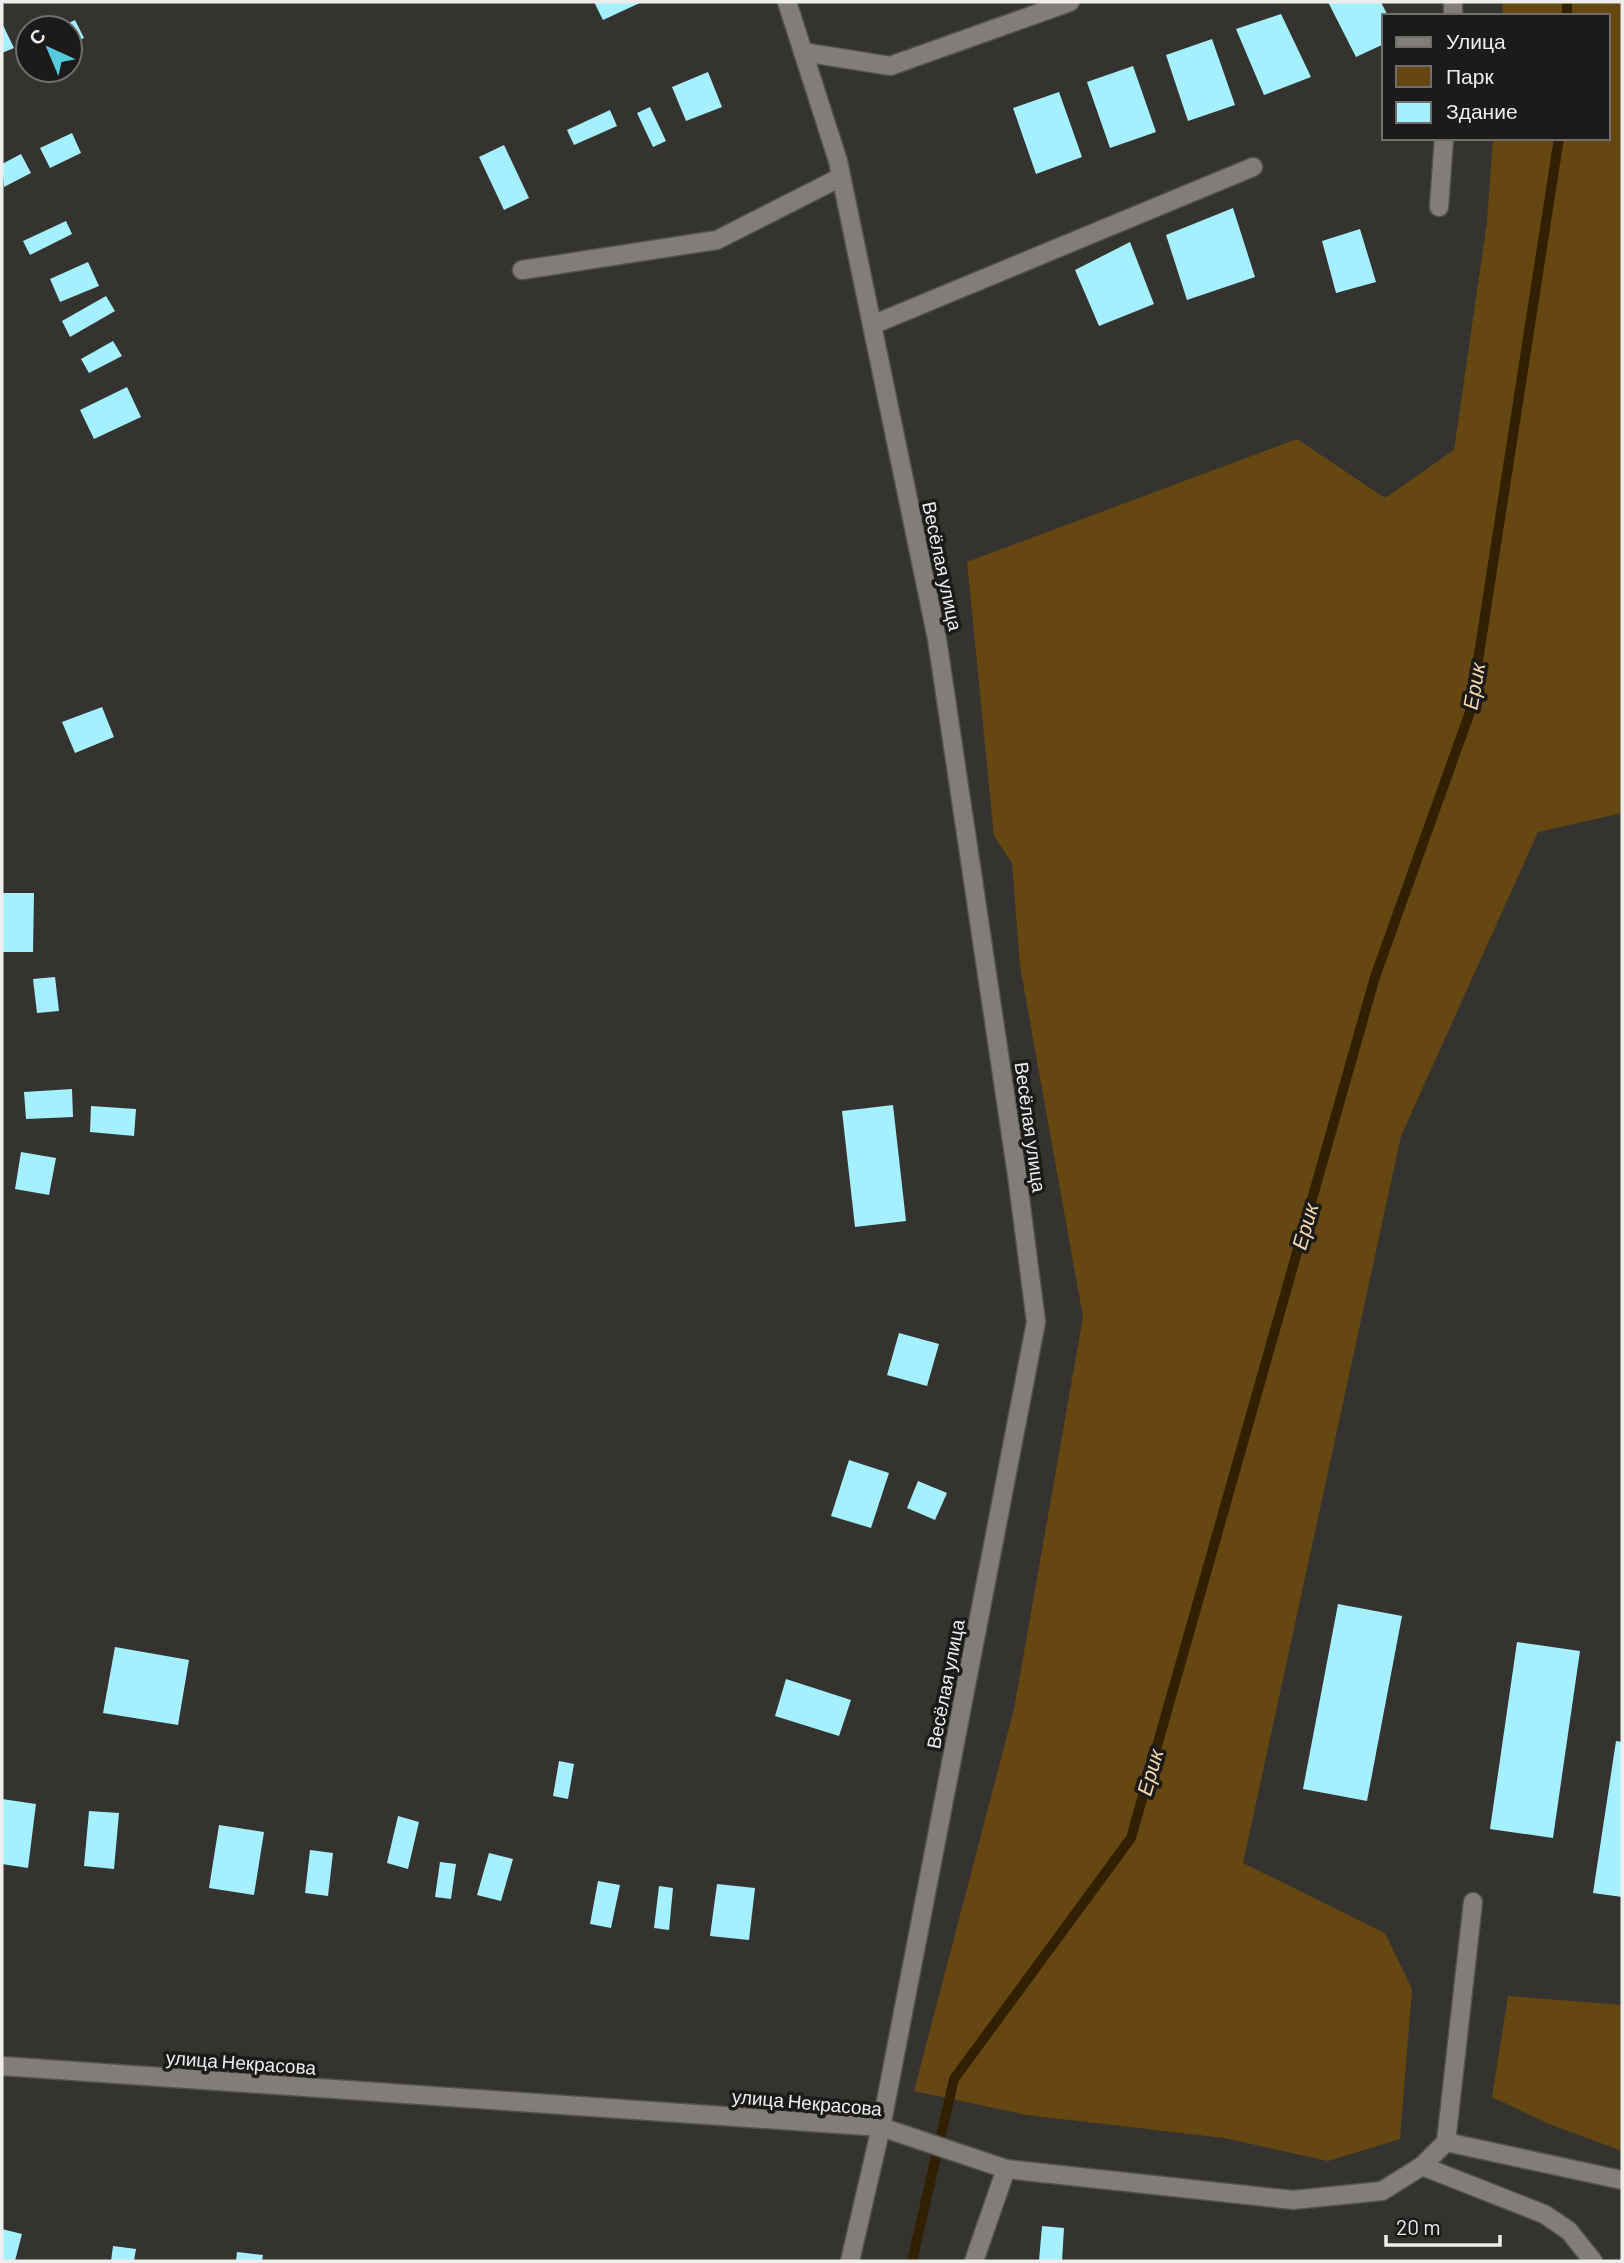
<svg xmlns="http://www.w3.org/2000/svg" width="1624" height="2263" font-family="Barlow,sans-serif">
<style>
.green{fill:#664712}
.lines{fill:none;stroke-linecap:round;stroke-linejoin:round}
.stream{stroke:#322003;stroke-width:10}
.building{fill:#a4f0fe}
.service-casing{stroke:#53524f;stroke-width:21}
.minor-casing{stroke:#53524f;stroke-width:21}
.service{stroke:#817e7a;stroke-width:18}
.minor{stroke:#817e7a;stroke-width:18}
.labels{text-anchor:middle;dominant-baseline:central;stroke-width:7;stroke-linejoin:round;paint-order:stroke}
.street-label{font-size:19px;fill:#eeedeb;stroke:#1c1b1a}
.water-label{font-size:21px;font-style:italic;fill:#f5d8ae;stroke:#1c1b1a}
</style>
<rect width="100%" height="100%" fill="#353330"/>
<g class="green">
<polygon points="1503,2 1622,2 1622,813 1538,832 1401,1136 1243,1863 1385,1933 1412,1989 1400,2139 1328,2161 1224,2138 1027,2115 914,2091 1014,1709 1083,1317 1020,966 1012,863 994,836 967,562 1297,439 1385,498 1454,450 1487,222 1493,138 1608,138 1608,16 1502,16"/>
<polygon points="1508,1996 1622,2005 1622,2151 1549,2124 1492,2097"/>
</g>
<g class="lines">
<g class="stream">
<polyline points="1567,2 1567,16"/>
<polyline points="912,2261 954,2079 1131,1838 1375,977 1470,712 1559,138"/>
</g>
</g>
<g class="building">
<polygon points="594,2 642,2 603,20"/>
<polygon points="1328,2 1381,2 1388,16 1384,16 1384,44 1356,57"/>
<polygon points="1281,14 1311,77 1264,95 1236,29"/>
<polygon points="75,20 84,38 70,44 70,28 58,28"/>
<polygon points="2,23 14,48 2,53"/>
<polygon points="1212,39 1235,105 1188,121 1166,55"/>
<polygon points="1133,66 1156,132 1110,148 1087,82"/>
<polygon points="708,72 722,107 686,121 672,87"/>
<polygon points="1059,92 1082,157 1036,174 1013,108"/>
<polygon points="650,107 666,141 653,147 637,113"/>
<polygon points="610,110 617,126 574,145 567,130"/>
<polygon points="72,133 81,153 50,168 40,148"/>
<polygon points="504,145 529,198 504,210 479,157"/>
<polygon points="21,154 31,173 4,187 2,164"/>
<polygon points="1233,208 1255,277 1187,300 1166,235"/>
<polygon points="66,221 72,234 30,255 23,241"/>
<polygon points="1360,229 1376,282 1336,293 1322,241"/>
<polygon points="1130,242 1154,304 1099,326 1075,270"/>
<polygon points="88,262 99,286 60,302 50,279"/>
<polygon points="106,296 115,311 70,337 62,321"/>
<polygon points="113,341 122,356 89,373 81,359"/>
<polygon points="127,387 141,417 94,439 80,410"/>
<polygon points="102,707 114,737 75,753 62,722"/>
<polygon points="2,893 34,893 33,952 2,952"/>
<polygon points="55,977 59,1011 37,1013 33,979"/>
<polygon points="72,1089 73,1117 26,1119 24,1092"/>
<polygon points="893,1105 906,1221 855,1227 842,1111"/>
<polygon points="91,1106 136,1109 134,1136 90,1132"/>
<polygon points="21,1152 56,1158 49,1195 15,1189"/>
<polygon points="899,1333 939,1344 927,1386 887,1375"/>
<polygon points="849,1460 889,1473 871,1528 831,1516"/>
<polygon points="918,1481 947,1493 935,1520 907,1508"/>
<polygon points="1338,1604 1402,1616 1367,1801 1303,1789"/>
<polygon points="1517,1642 1580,1651 1553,1838 1490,1829"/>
<polygon points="115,1647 189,1660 178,1725 103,1713"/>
<polygon points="786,1679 851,1700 839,1736 775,1716"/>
<polygon points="1616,1741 1622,1742 1622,1897 1593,1893"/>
<polygon points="559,1761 574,1764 568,1799 553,1796"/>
<polygon points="2,1799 36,1804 28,1868 2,1864"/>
<polygon points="89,1811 119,1813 114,1869 84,1866"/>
<polygon points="398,1816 419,1822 408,1869 387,1863"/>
<polygon points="219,1825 264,1832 254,1895 209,1888"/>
<polygon points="310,1850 333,1853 328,1896 305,1893"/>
<polygon points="489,1853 513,1859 501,1901 477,1895"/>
<polygon points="440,1862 456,1864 451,1899 435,1897"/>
<polygon points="598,1881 620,1885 611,1928 590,1924"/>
<polygon points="717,1884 755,1888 749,1940 710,1936"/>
<polygon points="659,1886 673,1888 669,1930 654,1928"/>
<polygon points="1042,2226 1064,2228 1062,2261 1039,2261"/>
<polygon points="2,2229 22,2234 15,2261 2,2261"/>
<polygon points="113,2246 136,2249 134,2261 111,2261"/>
<polygon points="237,2252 263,2255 262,2261 236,2261"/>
</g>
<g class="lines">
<defs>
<g id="service">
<polyline points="522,270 717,240 841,177"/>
<polyline points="872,325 1253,167"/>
<polyline points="1446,2142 1473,1902"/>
<polyline points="1422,2166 1544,2214 1569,2231 1593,2261"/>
</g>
<g id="minor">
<polyline points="787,2 838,161 937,639 1017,1175 1036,1322 881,2127 850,2261"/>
<polyline points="1453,16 1453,2"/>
<polyline points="803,52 890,66 1070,2"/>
<polyline points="1439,207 1444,138"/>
<polyline points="2,2066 881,2127 1006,2169 1293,2200 1382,2191 1422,2166 1446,2142 1622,2180"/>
<polyline points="974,2261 1006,2169"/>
</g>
</defs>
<use href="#service" class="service-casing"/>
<use href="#minor" class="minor-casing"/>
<use href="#service" class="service"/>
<use href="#minor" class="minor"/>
</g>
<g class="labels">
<g class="street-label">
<text transform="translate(943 566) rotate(78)">Весёлая улица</text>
<text transform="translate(1031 1127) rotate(82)">Весёлая улица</text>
<text transform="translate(945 1684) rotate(-79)">Весёлая улица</text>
<text transform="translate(241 2062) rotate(4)">улица Некрасова</text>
<text transform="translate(807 2102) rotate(5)">улица Некрасова</text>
</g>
<g class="water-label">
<text transform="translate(1473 686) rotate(-80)">Ерик</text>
<text transform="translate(1304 1226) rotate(-74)">Ерик</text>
<text transform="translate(1149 1772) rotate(-74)">Ерик</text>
</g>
</g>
<rect width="1624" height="2263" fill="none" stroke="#eeedeb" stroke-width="7"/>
<rect x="1382" y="14" width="228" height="126" fill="#1c1b1a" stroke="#706f6e" stroke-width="2"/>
<rect x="1396" y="37" width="35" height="10" fill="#817e7a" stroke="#706f6e" stroke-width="2"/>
<text x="1446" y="49" font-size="21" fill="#eeedeb">Улица</text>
<rect x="1396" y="66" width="35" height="21" fill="#664712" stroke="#706f6e" stroke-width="2"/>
<text x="1446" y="84" font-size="21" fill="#eeedeb">Парк</text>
<rect x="1396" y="102" width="35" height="21" fill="#a4f0fe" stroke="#706f6e" stroke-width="2"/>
<text x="1446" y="119" font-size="21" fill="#eeedeb">Здание</text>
<g transform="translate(49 49) rotate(316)"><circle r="33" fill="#1c1b1a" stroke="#706f6e" stroke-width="2"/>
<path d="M0-5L12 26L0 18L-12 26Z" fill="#54cade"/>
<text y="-10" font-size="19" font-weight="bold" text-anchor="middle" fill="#eeedeb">С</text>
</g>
<path d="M1386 2235v10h114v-10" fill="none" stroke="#eeedeb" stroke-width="3.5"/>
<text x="1396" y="2235" font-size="21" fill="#eeedeb" stroke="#1c1b1a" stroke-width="5" paint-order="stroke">20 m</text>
</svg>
